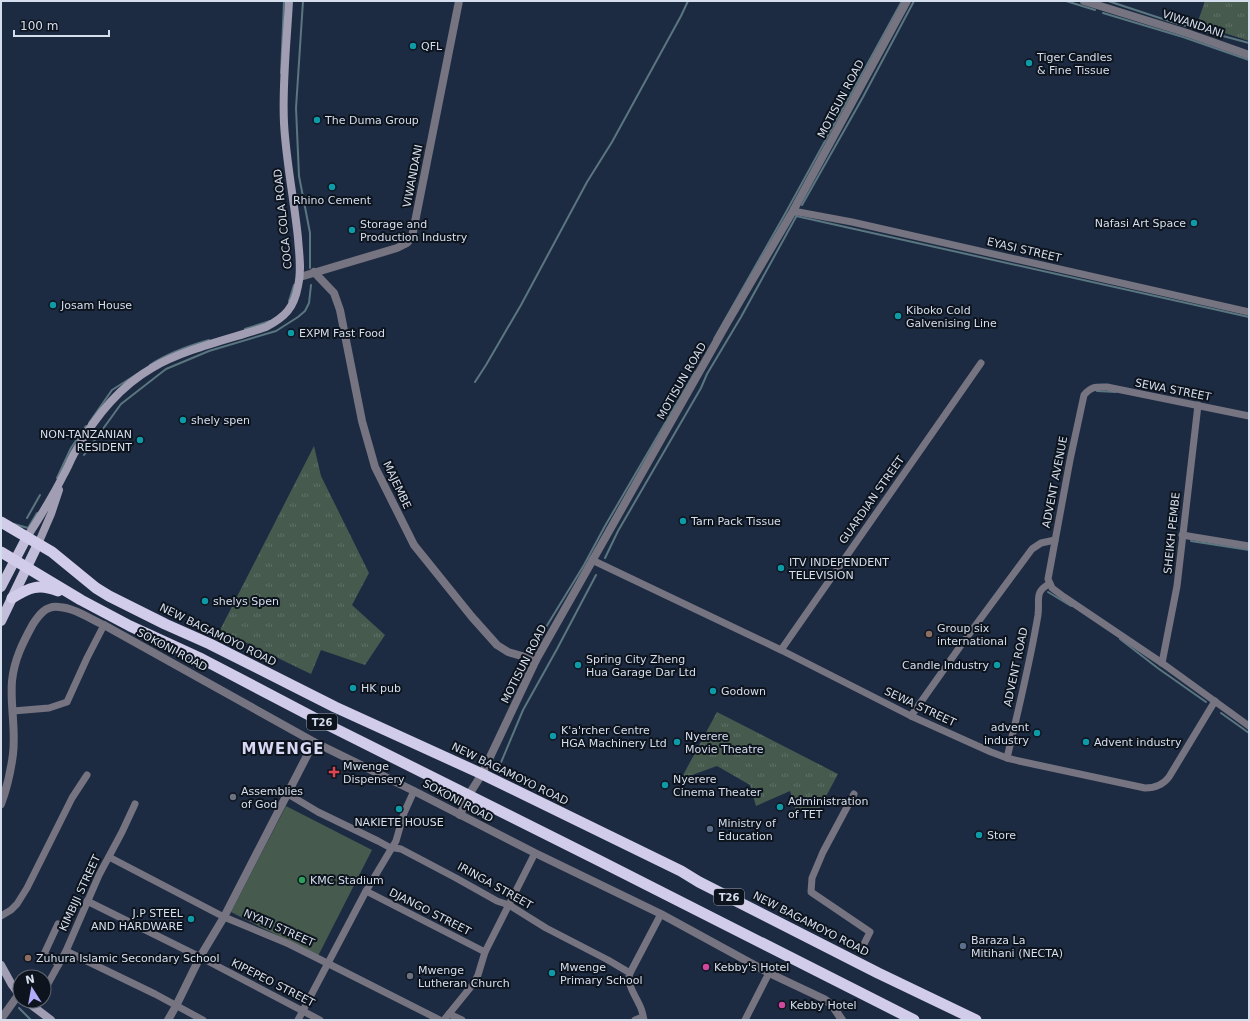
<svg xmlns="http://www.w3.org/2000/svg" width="1250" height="1021" font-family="'DejaVu Sans',sans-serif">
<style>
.grass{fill:url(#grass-tufts)}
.park{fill:#465a4e}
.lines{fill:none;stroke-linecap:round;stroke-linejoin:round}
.stream{stroke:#5a7680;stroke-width:2}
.minor{stroke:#767481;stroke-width:7}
.tertiary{stroke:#767481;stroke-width:8}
.secondary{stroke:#a19db3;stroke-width:8}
.primary{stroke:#c2bdd9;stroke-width:10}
.trunk{stroke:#d1ccea;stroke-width:11}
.culture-dot{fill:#0f9aa8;stroke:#0d141e;stroke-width:1.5}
.education-dot{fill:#8d6e63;stroke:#0d141e;stroke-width:1.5}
.health-dot{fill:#e0444e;stroke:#0d141e;stroke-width:1.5}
.worship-dot{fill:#6b7280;stroke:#0d141e;stroke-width:1.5}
.service-dot{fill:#5c6f8a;stroke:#0d141e;stroke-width:1.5}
.leisure-dot{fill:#2e9e5b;stroke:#0d141e;stroke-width:1.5}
.hotel-dot{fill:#d1479c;stroke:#0d141e;stroke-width:1.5}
.labels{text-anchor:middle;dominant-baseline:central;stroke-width:4;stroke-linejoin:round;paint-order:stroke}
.shield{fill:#0d141e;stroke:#99a1af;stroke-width:1}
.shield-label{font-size:10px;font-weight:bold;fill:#d5deed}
.street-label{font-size:11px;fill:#d5deed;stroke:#0d141e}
.poi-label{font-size:11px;fill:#d5deed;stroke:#0d141e;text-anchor:start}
.district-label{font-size:15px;font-weight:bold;letter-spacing:1px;fill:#d8d8f5;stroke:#0d141e}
</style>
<defs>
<pattern id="grass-tufts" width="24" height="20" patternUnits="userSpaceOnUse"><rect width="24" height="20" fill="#465a4e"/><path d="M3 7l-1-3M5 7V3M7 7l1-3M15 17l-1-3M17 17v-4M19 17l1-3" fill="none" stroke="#607168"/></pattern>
</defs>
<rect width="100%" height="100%" fill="#1d2b42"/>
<g class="grass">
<polygon points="1205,1 1249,1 1249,41 1197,24"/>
<polygon points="314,446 321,476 369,573 352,605 385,635 365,665 321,650 311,674 220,630"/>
<polygon points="717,712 838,774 816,815 811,810 796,812 790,791 756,806 750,785 717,766 681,779"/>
</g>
<polygon class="park" points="286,806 372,850 318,956 231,912"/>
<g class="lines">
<g class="stream">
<polyline points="303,1 296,108 299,176 310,233 310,268"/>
<polyline points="1066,1 1095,10"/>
<polyline points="1108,1 1175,23 1249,43"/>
<polyline points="1103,13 1183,37 1249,60"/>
<polyline points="281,73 284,1"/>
<polyline points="802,205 863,97 914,1"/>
<polyline points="796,216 1249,317"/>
<polyline points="289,301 294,285"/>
<polyline points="245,329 270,321"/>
<polyline points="714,339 785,214 902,1"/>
<path d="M150,365C168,353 188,346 209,340"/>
<polyline points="475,382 486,365 521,305 587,182 612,142 681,16 688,1"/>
<polyline points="1097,391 1116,392"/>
<polyline points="89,423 112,390 137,374"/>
<polyline points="84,455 121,404 166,369 209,351 276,331 298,317 305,311 309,303 311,285"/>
<polyline points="57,478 71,448 86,426"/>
<polyline points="27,518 40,495"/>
<polyline points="14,524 28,528 37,513"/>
<polyline points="1191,541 1249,550"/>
<polyline points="605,558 618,531 701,388 707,374 741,317 797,215"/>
<polyline points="1048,592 1071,606"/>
<polyline points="1120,639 1159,669 1206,702"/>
<polyline points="532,650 584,565 605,526 695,372"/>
<polyline points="1221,713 1249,733"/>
<polyline points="497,772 523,710 557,649 596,575"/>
<polyline points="19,1008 31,1020"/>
</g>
<g class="minor">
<polyline points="793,211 852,222 1249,312"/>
<path d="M1249,416L1107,387C1096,387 1092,386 1084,395L1070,460L1048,579L1052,588L1064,597L1162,663L1249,726"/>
<polyline points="1182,535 1249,546"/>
<path d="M592,560L781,650L911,716L991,752L1007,758L1019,761L1145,788C1156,788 1163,785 1169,777L1215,701"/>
<polyline points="781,650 981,363"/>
<polyline points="1162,663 1177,586 1198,405"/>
<polyline points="13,711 49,708 67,702 87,658 104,625"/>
<polyline points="911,716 964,641 1032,549 1041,543 1055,540"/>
<path d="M1007,758C1018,711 1030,663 1038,615C1040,600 1034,592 1049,584"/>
<polyline points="288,794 318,812 378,841 389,847 401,849 456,878 497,901 509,905 546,928 608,960 630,973 661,914"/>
<polyline points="854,794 823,852 812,878 811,892 870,932 862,948"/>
<polyline points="109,857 224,917 289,944 327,963 440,1020"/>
<polyline points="366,891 485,952"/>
<polyline points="87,901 200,957 320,1020"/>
<polyline points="1,916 11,910 17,904 27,888 72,798 87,775"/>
<polyline points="58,924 45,952 45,955 59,964"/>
<polyline points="66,951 155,994 203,1020"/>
<path d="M630,973C626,983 635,995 639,1004C642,1009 643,1015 644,1020L640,1018L635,1020"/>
<polyline points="44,991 66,951 99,875 122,832 135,804"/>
<polyline points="35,1008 39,1001"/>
<polyline points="449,1014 462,1020"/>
<polyline points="298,1020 366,891 396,841 404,813 414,791"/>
<polyline points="444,1020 474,983 478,975 485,952 535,853"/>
<polyline points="745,1020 769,973"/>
</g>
<g class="tertiary">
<polyline points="1084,1 1187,33 1249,55"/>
<polyline points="314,272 334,293 340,310 362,421 375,467 414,545 472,617 497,645 508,652 536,660"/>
<polyline points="300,277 397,248 407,243 412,237 459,1"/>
<path d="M1,804C7,788 11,770 13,754C16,729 10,705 12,681C14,660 23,642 33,624C39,615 46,605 59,607C75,608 90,619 104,625L314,742L414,791L535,853L661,914L769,973L824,999L832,1005L842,1020"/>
<polyline points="460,815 468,796 482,774 536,660 727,323 793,211 907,1"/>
<polyline points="1,1019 19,994"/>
<polyline points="168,1020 176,1006 200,957 224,917 314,742"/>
</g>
<g class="secondary">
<path d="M27,537C40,517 53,496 64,474C68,467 71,459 75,452C93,420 119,387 152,368C184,349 230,339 266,327C285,317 294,308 298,286C302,270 299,254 298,238C294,199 286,161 284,123C282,84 287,40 289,1"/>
<polyline points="38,544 51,514 59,490"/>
<polyline points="1,965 12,985 20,996"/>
<polyline points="26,1001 51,1020"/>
</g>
<g class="primary">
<polyline points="1,587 27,537"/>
<polyline points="1,621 38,544"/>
</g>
<g class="trunk">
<polyline points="1,522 52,552 96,588 109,596 165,624 210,644 335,707 482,774 681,871 699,882 878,973 976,1020"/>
<polyline points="1,552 81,600 130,626 202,659 328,725 600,861 914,1020"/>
<path d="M12,598C29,588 38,583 58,591"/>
</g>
</g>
<g class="culture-dot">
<circle cx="413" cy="46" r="4"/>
<circle cx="1029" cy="63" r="4"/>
<circle cx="317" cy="120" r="4"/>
<circle cx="332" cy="187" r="4"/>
<circle cx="1194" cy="223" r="4"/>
<circle cx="352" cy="230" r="4"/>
<circle cx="53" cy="305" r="4"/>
<circle cx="898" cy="316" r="4"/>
<circle cx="291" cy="333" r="4"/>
<circle cx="183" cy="420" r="4"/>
<circle cx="140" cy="440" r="4"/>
<circle cx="683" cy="521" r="4"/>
<circle cx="781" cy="568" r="4"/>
<circle cx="205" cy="601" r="4"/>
<circle cx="578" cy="665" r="4"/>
<circle cx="997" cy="665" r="4"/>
<circle cx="353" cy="688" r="4"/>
<circle cx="713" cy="691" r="4"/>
<circle cx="1037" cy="733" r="4"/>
<circle cx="553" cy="736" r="4"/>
<circle cx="677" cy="742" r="4"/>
<circle cx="1086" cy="742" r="4"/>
<circle cx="665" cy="785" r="4"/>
<circle cx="780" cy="807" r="4"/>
<circle cx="399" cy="809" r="4"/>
<circle cx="979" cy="835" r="4"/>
<circle cx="191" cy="919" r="4"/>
<circle cx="552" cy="973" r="4"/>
</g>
<g class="education-dot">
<circle cx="929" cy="634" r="4"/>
<circle cx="28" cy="958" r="4"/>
</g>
<path class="health-dot" d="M332 766h4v4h4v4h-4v4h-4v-4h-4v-4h4z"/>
<g class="worship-dot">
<circle cx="233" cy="797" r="4"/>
<circle cx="410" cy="976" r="4"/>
</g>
<g class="service-dot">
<circle cx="710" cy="829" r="4"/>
<circle cx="963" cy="946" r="4"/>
</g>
<circle class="leisure-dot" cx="302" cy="880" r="4"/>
<g class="hotel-dot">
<circle cx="706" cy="967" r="4"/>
<circle cx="782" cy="1005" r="4"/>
</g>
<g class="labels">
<g class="shield">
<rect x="307" y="714" width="30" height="16" rx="3"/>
<rect x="714" y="889" width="30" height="16" rx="3"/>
</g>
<g class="shield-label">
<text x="322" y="722">T26</text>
<text x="729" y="897">T26</text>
</g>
<g class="street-label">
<text transform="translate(1193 24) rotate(19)">VIWANDANI</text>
<text transform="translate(841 99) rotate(-62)">MOTISUN ROAD</text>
<text transform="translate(413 176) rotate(-79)">VIWANDANI</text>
<text transform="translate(283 219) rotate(-96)">COCA COLA ROAD</text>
<text transform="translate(1024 250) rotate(13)">EYASI STREET</text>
<text transform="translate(682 381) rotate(-60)">MOTISUN ROAD</text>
<text transform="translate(1173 390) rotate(11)">SEWA STREET</text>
<text transform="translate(1055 482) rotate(-79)">ADVENT AVENUE</text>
<text transform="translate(397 485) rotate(65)">MAJEMBE</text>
<text transform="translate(872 500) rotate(-55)">GUARDIAN STREET</text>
<text transform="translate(1172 533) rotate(-84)">SHEIKH PEMBE</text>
<text transform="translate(218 635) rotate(26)">NEW BAGAMOYO ROAD</text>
<text transform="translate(172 650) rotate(28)">SOKONI ROAD</text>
<text transform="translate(524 664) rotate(-63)">MOTISUN ROAD</text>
<text transform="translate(1016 667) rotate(-78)">ADVENT ROAD</text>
<text transform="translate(920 707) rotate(25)">SEWA STREET</text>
<text transform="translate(510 774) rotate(26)">NEW BAGAMOYO ROAD</text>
<text transform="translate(458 801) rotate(28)">SOKONI ROAD</text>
<text transform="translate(495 886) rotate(29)">IRINGA STREET</text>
<text transform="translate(80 893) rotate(-65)">KIMBIJI STREET</text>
<text transform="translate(430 912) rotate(27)">DJANGO STREET</text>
<text transform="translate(811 924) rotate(27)">NEW BAGAMOYO ROAD</text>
<text transform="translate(279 928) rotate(24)">NYATI STREET</text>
<text transform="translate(273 983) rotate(27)">KIPEPEO STREET</text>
</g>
<g class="poi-label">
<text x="421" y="46">QFL</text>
<text x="1037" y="57">Tiger Candles<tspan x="1037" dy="13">&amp; Fine Tissue</tspan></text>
<text x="325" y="120">The Duma Group</text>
<text x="332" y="200" text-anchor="middle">Rhino Cement</text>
<text x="1186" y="223" text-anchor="end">Nafasi Art Space</text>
<text x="360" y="224">Storage and<tspan x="360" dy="13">Production Industry</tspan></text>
<text x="61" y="305">Josam House</text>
<text x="906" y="310">Kiboko Cold<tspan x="906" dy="13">Galvenising Line</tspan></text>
<text x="299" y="333">EXPM Fast Food</text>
<text x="191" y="420">shely spen</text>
<text x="132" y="434" text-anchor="end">NON-TANZANIAN<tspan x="132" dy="13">RESIDENT</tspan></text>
<text x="691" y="521">Tarn Pack Tissue</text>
<text x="789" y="562">ITV INDEPENDENT<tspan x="789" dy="13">TELEVISION</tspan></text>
<text x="213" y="601">shelys Spen</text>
<text x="937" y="628">Group six<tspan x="937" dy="13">international</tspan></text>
<text x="586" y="659">Spring City Zheng<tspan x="586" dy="13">Hua Garage Dar Ltd</tspan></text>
<text x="989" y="665" text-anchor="end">Candle Industry</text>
<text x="361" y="688">HK pub</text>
<text x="721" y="691">Godown</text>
<text x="1029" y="727" text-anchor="end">advent<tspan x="1029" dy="13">industry</tspan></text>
<text x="561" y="730">K'a'rcher Centre<tspan x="561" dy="13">HGA Machinery Ltd</tspan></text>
<text x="685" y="736">Nyerere<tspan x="685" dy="13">Movie Theatre</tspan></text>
<text x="1094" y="742">Advent industry</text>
<text x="343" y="766">Mwenge<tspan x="343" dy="13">Dispensery</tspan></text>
<text x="673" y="779">Nyerere<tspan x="673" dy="13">Cinema Theater</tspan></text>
<text x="241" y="791">Assemblies<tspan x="241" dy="13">of God</tspan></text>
<text x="788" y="801">Administration<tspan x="788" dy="13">of TET</tspan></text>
<text x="399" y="822" text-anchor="middle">NAKIETE HOUSE</text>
<text x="718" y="823">Ministry of<tspan x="718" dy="13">Education</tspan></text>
<text x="987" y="835">Store</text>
<text x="310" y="880">KMC Stadium</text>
<text x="183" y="913" text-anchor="end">J.P STEEL<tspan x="183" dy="13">AND HARDWARE</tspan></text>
<text x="971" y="940">Baraza La<tspan x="971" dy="13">Mitihani (NECTA)</tspan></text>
<text x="36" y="958">Zuhura Islamic Secondary School</text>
<text x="560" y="967">Mwenge<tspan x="560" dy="13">Primary School</tspan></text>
<text x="714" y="967">Kebby's Hotel</text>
<text x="418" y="970">Mwenge<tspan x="418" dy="13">Lutheran Church</tspan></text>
<text x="790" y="1005">Kebby Hotel</text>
</g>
<g class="district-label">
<text x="283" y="749">MWENGE</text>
</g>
</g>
<rect width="1250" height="1021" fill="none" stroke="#d5deed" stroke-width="4"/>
<g transform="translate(32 989) rotate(349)"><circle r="19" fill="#0d141e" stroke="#5d6571"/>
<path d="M0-3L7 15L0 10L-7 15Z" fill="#b2adfa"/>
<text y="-6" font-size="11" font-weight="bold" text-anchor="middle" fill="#d5deed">N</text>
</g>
<path d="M14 30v6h95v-6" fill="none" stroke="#d5deed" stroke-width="2"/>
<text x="20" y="30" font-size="12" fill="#d5deed" stroke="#0d141e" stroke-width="3" paint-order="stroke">100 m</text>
</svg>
